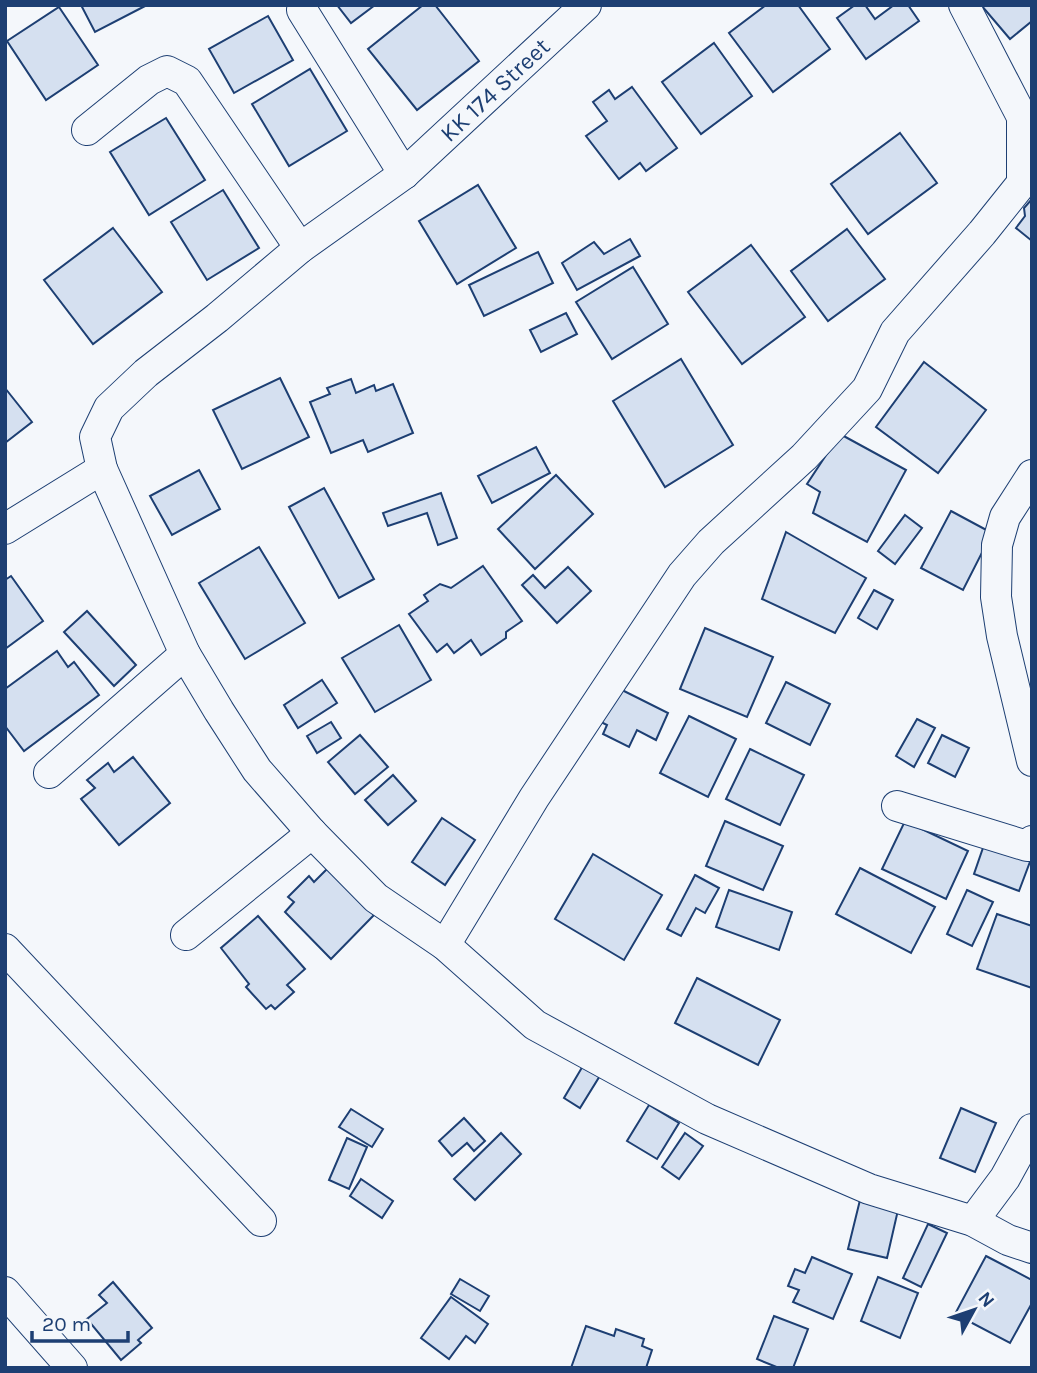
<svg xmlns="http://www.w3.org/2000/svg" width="1037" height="1373" font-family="Karla,sans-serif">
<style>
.building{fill:#d5e0f0;stroke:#1d3f73;stroke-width:2}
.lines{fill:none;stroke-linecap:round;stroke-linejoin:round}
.minor-casing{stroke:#1d3f73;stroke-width:32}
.minor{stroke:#f4f7fb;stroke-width:30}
.labels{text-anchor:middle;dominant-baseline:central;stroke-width:5;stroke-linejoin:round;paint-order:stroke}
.street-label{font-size:24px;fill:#1d3f73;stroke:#f4f7fb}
</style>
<rect width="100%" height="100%" fill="#f4f7fb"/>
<g class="building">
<polygon points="81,5 147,5 95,32"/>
<polygon points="337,5 375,5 351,23"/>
<polygon points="423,5 435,5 479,61 417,110 368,49"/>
<polygon points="766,5 798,5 830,49 773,92 729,33"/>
<polygon points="855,5 865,5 875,19 894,5 908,5 919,21 866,59 837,18"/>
<polygon points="981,5 1032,5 1032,21 1010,39"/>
<polygon points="59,7 98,65 46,100 7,41"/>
<polygon points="268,16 293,60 234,93 209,49"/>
<polygon points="714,43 752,96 701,134 662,82"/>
<polygon points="310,69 347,131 289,166 252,104"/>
<polygon points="632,87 677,148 646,171 640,163 619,179 586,136 607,121 593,102 609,90 615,99"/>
<polygon points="166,118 205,180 149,215 110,152"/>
<polygon points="900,133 937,183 868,234 831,184"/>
<polygon points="478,185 516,248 457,284 419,221"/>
<polygon points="223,190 259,248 207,280 171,222"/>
<polygon points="1032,199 1032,241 1016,228 1025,216 1024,208"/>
<polygon points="113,228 162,292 93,344 44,280"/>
<polygon points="847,229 885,279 828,321 791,271"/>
<polygon points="630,239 640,256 577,290 562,263 594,242 604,254"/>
<polygon points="751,245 805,317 742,364 688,292"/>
<polygon points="538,252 553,283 484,316 469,285"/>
<polygon points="633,267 668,324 612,359 576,302"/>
<polygon points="566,313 577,334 541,352 530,330"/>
<polygon points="681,359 733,445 665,487 613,401"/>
<polygon points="924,362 986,410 938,473 876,427"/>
<polygon points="280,378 309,437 242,469 213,410"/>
<polygon points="351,379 356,393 374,385 376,391 393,384 413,433 368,452 363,440 331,453 310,402 330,394 327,388"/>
<polygon points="5,388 32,422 5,443"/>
<polygon points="840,434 906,470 867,542 813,513 820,492 807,484"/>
<polygon points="536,447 550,473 492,503 478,476"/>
<polygon points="199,470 220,509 172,535 150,496"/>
<polygon points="556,475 593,514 535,569 498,529"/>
<polygon points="324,488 374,579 339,598 289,507"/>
<polygon points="441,493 457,538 438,545 427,513 388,526 383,513"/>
<polygon points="951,511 992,533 963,590 921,568"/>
<polygon points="905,515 922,528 895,564 878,551"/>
<polygon points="786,532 866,578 835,633 762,599"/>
<polygon points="259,547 305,623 245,659 199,583"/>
<polygon points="483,566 522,621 506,632 506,638 481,655 471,640 454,653 447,644 437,652 409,614 428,601 424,595 440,584 451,588"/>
<polygon points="568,567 591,591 557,623 522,585 533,575 545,588"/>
<polygon points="11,576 43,621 5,649 5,580"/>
<polygon points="874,590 893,600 877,629 858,618"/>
<polygon points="87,611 136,665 114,686 64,632"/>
<polygon points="399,625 431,680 375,712 342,658"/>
<polygon points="705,628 773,657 747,717 680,689"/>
<polygon points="57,651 68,667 74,662 99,695 24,751 5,726 5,689"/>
<polygon points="322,680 337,703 298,728 284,705"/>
<polygon points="786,682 830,704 810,745 766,723"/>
<polygon points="610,684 668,713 656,740 637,730 629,747 603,734 607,725 593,718"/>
<polygon points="689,716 736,739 708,797 660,773"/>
<polygon points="917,719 935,728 914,767 896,756"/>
<polygon points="331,722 341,738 317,753 307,736"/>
<polygon points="360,735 388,767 355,794 328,762"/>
<polygon points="942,735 969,748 955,777 928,763"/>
<polygon points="750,749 804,775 780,825 726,799"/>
<polygon points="133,757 170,803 119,845 81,799 95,788 87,780 108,763 114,772"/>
<polygon points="393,775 416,801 388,825 365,800"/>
<polygon points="442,818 475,840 445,885 412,862"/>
<polygon points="725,821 783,846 763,890 706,866"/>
<polygon points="905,821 968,851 946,899 882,869"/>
<polygon points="985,842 1031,859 1019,891 974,874"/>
<polygon points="593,854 662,895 624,960 555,919"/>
<polygon points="328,868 374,915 331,959 285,912 294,902 288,897 309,876 314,882"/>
<polygon points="860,868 935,907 911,953 836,914"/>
<polygon points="695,875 719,888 705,913 696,908 681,936 667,929"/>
<polygon points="729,890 792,912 779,950 716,927"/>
<polygon points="967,890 993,902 972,946 947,934"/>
<polygon points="997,914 1032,926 1032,988 977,969"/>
<polygon points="258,916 305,969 287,985 294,992 275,1009 271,1005 266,1009 246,987 249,984 221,948"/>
<polygon points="697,978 780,1020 758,1065 675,1023"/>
<polygon points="584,1064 601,1074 580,1108 564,1098"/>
<polygon points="649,1105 679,1123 657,1159 627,1141"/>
<polygon points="961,1108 996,1123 975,1172 940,1158"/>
<polygon points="351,1109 383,1129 372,1147 339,1127"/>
<polygon points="464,1118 485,1141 474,1151 467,1143 452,1156 439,1141"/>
<polygon points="501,1133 521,1154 475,1200 454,1179"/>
<polygon points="685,1133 703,1146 679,1179 662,1167"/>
<polygon points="347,1138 367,1147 349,1189 329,1180"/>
<polygon points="361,1179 393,1201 382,1218 350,1196"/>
<polygon points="860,1200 898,1210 887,1258 848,1249"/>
<polygon points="928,1224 947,1233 921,1287 903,1278"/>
<polygon points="986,1256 1032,1280 1032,1303 1010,1343 955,1314"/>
<polygon points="812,1257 852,1274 833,1319 793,1302 799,1290 788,1286 795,1269 805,1273"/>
<polygon points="878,1277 918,1293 900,1338 861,1321"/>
<polygon points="460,1279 489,1296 480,1311 451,1294"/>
<polygon points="113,1282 152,1328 138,1340 141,1343 121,1360 87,1319 107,1303 99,1295"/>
<polygon points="451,1297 488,1324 475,1343 466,1336 449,1359 421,1338"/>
<polygon points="774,1316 808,1329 793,1368 779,1368 757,1359"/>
<polygon points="586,1326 614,1336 616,1329 644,1339 642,1346 652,1350 646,1368 571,1368"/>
</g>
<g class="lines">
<defs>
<g id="minor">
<polyline points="586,5 404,174 300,248 217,318 146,373 109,408 95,437 102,469 185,654 219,711 257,770 312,833 376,898 445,945 535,1025 707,1119 869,1189 973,1221 1008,1240 1032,1248"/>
<polyline points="302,10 404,174"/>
<polyline points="87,130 149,80 167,71 187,81 300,248"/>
<polyline points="1032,475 1005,517 997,545 996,597 1002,636 1032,761"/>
<polyline points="5,529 102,469"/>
<polyline points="49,773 185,654"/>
<polyline points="897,806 1027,846 1032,841"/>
<polyline points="186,935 312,833"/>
<polyline points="445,945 534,798 682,575 711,542 804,457 867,389 895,332 982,233 1022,183 1022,117 964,5"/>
<polyline points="5,949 261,1221"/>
<polyline points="973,1221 1005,1178 1032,1129"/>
<polyline points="5,1292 72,1368"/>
</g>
</defs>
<use href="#minor" class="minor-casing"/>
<use href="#minor" class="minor"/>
</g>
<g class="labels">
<g class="street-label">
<text transform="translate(495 90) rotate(-43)">KK 174 Street</text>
</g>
</g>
<rect width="1037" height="1373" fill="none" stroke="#1d3f73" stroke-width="14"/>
<g transform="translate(974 1310) rotate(50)" stroke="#f4f7fb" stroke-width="5" paint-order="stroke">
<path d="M0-5L12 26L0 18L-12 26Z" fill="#1d3f73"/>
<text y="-10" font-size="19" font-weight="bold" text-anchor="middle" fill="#1d3f73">N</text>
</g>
<path d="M32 1331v10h96v-10" fill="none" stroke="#1d3f73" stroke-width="3.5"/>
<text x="42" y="1331" font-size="21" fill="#1d3f73" stroke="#f4f7fb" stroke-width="5" paint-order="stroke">20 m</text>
</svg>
